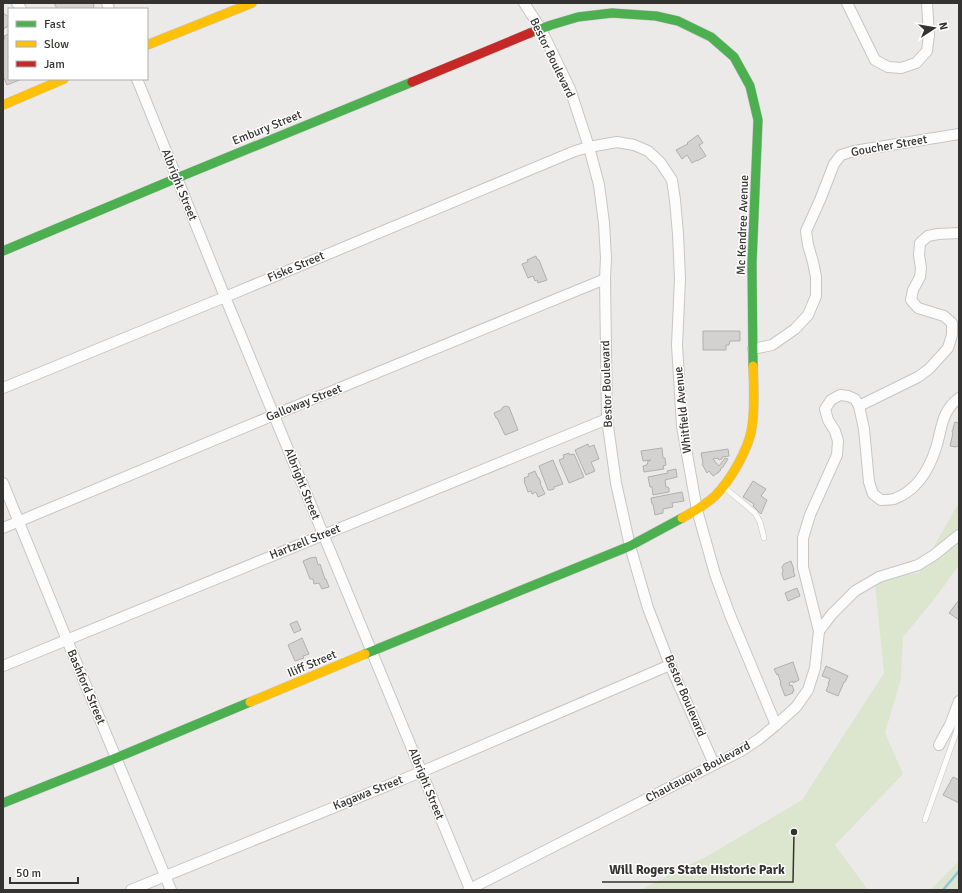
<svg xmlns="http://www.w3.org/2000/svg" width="962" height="893" font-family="Signika,sans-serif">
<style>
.green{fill:#dce6ce}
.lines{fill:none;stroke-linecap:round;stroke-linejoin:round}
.stream{stroke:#90c4de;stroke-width:2.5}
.building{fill:#d3d2d0;stroke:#b1b0ae}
.lane-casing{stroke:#c7c6c5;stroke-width:6}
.street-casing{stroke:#c7c6c5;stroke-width:12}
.fast-casing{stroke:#c7c6c5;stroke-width:10}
.slow-casing{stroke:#c7c6c5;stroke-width:10}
.jam-casing{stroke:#c7c6c5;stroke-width:10}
.lane{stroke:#fcfcfc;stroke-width:5}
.street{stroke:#fcfcfc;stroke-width:10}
.fast{stroke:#4caf50;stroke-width:9}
.slow{stroke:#ffc107;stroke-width:9}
.jam{stroke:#c62828;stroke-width:9}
.labels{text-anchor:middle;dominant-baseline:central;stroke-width:3;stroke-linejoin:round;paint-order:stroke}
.street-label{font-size:12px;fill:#343332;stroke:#fff}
.leader{fill:none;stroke:#343332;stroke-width:1.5}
.callout-dot{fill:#343332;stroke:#fff;stroke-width:1.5}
.callout-label{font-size:13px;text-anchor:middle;font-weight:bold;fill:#343332;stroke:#fff;stroke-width:3;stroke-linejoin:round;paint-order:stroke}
</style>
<rect width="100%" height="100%" fill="#eceae8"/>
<g class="green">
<polygon points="959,502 959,565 936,597 903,637 901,679 885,733 903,774 835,845 868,890 640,890 709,855 802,800 884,673 875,584 892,576 919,573"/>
<polygon points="959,861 959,890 930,890"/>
</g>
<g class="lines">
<polyline class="stream" points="943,890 959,871"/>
</g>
<g class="building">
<polygon points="54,3 93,3 94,6 93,7 94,9 57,9"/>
<polygon points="3,13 9,17 9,25 7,26 7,27 3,29"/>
<polygon points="9,34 9,79 22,79 7,85 3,76 3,39 5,39 4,36"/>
<polygon points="698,135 703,143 699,145 706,156 697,161 697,160 692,163 687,155 682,159 676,150 688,144 687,143"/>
<polygon points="536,256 537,259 539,260 547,280 538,283 537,280 535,281 533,276 528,278 522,264 528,262 527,260"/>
<polygon points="703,331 740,331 740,341 730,341 729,345 726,345 726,350 703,350"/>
<polygon points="506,406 509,407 518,430 505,435 497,418 496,418 494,413 501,410 503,407"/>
<polygon points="955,422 959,423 959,447 957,446 956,447 950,446 953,433 952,432"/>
<polygon points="588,444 589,447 594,445 599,459 591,462 595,471 586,475 575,450"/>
<polygon points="662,448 663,458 665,458 666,465 663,466 664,469 644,472 643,466 647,465 648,461 651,460 643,461 641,451"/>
<polygon points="728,449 729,456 722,457 722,459 719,460 718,458 713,459 719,466 725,458 728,459 723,467 720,469 721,470 718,472 719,472 713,476 709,471 707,473 702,464 703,463 701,453"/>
<polygon points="569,453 570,455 574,454 584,477 569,483 559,460 564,458 563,455"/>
<polygon points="553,460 563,484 554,487 554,489 551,490 548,490 539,466"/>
<polygon points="676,469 677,477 665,480 666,487 668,487 669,488 669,492 653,495 652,487 650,487 648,477 668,473 667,471"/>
<polygon points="535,471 538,478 539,478 541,483 540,483 545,494 538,497 536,492 532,494 531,491 528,492 524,481 525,481 524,478 529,476 528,474"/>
<polygon points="753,481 766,489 761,496 767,500 761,514 753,506 754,504 743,497"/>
<polygon points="682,492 684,501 672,503 673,507 663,509 663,513 655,515 653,504 652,504 651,498"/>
<polygon points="316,557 318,565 320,564 325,579 326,579 329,587 322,589 319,583 314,584 313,579 310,579 303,561 310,558"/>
<polygon points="791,561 794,570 793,570 795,576 784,580 782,574 783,571 782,567 784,564"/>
<polygon points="797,588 800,596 788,601 785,593"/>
<polygon points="959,600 959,620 949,613"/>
<polygon points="297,621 301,630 294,633 290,624"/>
<polygon points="302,638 309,654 303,656 304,658 295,661 288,645"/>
<polygon points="793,662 799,680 793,683 793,681 789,683 790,686 792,685 794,691 792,692 793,693 785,696 780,683 781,683 778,674 777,675 774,669"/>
<polygon points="826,666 848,676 845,682 844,682 838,696 826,691 829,684 828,684 830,679 822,676"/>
<polygon points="953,777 959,780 959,803 943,795"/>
</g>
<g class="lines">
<defs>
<g id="lane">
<polyline points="724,487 755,513 760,522 764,538"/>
<polyline points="925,820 956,733 958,724 955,716"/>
</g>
<g id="street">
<polyline points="17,3 21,9"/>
<polyline points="107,3 109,9"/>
<polyline points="524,3 541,29 570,89 589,147 599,185 604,223 606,258 605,279 607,419 616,483 630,546 648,608 670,665 714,764"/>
<polyline points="847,3 875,60 888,67 901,68 916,63 927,51 929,35 927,3"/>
<polyline points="137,79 225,297 470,889"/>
<polyline points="753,349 772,345 795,329 808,315 816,296 816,277 813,262 808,245 806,231 820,200 834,164 841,155 854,151 959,134"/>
<polyline points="3,388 225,297 575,151 589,147 617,142 634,145 648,151 660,162 672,180 675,200 678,234 680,279 677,345 682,426 697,510 715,574 730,615 776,725"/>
<polyline points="859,406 918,377 929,369 948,348 952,335 952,323 944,316 918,308 911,300 913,290 920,277 921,268 919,255 920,243 928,236 938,234 959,233"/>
<polyline points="3,483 67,640 171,890"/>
<polyline points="3,528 274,415 605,279"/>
<polyline points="819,631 832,614 855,591 879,577 918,565 934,555 959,535"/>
<polyline points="3,666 607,419"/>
<polyline points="939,745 950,725 959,701"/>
<polyline points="131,890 421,772 670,665"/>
<path d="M468,890L741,751L759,739L776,725L796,707L808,690L815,668L819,631L803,567V538L810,515L837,455L838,441L835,431L828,420L825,409L831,400L840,395L848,396L855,399L859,406L864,429L869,482L873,494L881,500C885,500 890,500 894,499C916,491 929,470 936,448C942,429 941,411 959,398"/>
</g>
<g id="fast">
<polyline points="530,33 551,25 578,17 612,13 656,16 678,21 711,37 734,57 750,86 758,120 752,263 753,366"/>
<polyline points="3,251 177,178 412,82"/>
<polyline points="365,654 630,546 682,518"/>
<polyline points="3,803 116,758 250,702"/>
</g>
<g id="slow">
<polyline points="147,45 252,3"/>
<polyline points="3,105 64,79"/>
<path d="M682,518C693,512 705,505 715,496C730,481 749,449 752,427C755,407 754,386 753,366"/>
<polyline points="250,702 365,654"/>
</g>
<polyline id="jam" points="412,82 530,33"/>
</defs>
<use href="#lane" class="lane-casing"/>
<use href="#street" class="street-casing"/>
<use href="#fast" class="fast-casing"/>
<use href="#slow" class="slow-casing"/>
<use href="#jam" class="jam-casing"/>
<use href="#lane" class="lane"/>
<use href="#street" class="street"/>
<use href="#fast" class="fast"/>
<use href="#slow" class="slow"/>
<use href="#jam" class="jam"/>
</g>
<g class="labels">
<g class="street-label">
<text transform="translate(552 58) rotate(64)">Bestor Boulevard</text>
<text transform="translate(267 128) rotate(-22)">Embury Street</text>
<text transform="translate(889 146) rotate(-10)">Goucher Street</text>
<text transform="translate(179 185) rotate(68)">Albright Street</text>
<text transform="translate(743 225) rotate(-88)">Mc Kendree Avenue</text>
<text transform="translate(296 267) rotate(-23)">Fiske Street</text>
<text transform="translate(607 384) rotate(-92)">Bestor Boulevard</text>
<text transform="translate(304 403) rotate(-22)">Galloway Street</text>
<text transform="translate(683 410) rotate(-96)">Whitfield Avenue</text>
<text transform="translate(302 484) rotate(68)">Albright Street</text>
<text transform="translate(305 542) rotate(-22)">Hartzell Street</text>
<text transform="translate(312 664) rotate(-23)">Iliff Street</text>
<text transform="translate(86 687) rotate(67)">Bashford Street</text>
<text transform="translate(685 696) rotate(67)">Bestor Boulevard</text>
<text transform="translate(698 772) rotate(-28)">Chautauqua Boulevard</text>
<text transform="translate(426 784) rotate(68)">Albright Street</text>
<text transform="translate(368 793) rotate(-22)">Kagawa Street</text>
</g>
</g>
<path class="leader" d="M794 832L793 882H602"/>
<circle class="callout-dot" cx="794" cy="832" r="4"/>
<g class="callout-label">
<text x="697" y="874">Will Rogers State Historic Park</text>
</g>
<rect width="962" height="893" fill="none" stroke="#343332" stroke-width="8"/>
<rect x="8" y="8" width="140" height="72" fill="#ffffff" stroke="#aeadad"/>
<rect x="16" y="21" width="20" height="6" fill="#4caf50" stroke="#aeadad"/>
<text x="44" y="28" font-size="12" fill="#343332">Fast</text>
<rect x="16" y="41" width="20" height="6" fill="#ffc107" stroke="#aeadad"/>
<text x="44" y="48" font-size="12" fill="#343332">Slow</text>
<rect x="16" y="61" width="20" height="6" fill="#c62828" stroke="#aeadad"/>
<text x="44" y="68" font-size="12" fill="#343332">Jam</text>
<g transform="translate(934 28) rotate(78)" stroke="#ffffff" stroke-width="3" paint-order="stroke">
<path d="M0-3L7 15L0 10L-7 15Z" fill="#343332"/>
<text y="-6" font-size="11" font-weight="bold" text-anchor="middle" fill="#343332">N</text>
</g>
<path d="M10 877v6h68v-6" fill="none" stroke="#343332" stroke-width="2"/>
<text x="16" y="877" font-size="12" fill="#343332" stroke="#ffffff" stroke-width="3" paint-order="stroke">50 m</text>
</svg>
